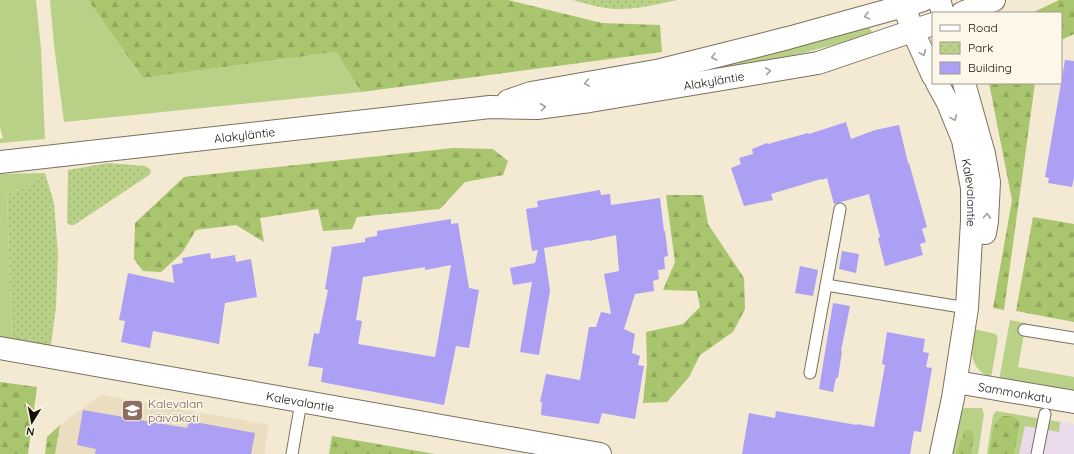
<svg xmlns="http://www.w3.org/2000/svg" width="1074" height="454" font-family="Quicksand,sans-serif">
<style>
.commercial{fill:#ebdaec}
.built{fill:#ebddc0}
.green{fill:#b8d186}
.forest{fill:url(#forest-firs)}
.park{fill:url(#park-dots)}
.building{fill:#aba0f3;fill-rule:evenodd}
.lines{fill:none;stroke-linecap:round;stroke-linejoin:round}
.lane-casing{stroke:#7a705d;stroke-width:13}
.street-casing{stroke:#7a705d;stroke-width:24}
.secondary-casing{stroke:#7a705d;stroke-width:24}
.lane{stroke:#fff;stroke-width:11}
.street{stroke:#fff;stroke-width:22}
.secondary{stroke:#fff;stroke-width:22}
.oneway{stroke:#a1a09d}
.labels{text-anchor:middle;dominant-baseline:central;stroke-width:3;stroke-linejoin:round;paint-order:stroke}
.street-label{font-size:12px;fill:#151109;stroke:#fdf7e9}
.education-label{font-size:12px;fill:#785e54;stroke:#fdf7e9;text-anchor:start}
</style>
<defs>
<pattern id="forest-firs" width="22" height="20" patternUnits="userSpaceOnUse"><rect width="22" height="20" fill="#a9c56d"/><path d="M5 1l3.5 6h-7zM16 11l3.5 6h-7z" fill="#91a85d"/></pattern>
<pattern id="park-dots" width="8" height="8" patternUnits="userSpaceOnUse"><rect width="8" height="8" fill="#b8d186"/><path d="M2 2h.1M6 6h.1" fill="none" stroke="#9db272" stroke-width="1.8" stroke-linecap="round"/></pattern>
</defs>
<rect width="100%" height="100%" fill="#f4e9d3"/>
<polygon class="commercial" points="1009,413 1074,424 1074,454 1002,454"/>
<polygon class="built" points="101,395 269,425 264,454 55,454 60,425"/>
<g class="green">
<polygon points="0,0 36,0 41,49 45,139 0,143 0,139 3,138 0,127"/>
<polygon points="50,0 88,0 143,78 336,52 361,92 64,122 54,45"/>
<polygon points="869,27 872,32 871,35 795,55 721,69 718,68 718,67"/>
<polygon points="45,173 35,182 7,195 12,341 0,338 0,174"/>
<polygon points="1010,320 1026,323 1018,367 1074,377 1074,394 999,380"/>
<path d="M974,329L996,334L998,338L991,378C968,367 971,351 974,329Z"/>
<polygon points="964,408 982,408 984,414 978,454 953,454 960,415"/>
<polygon points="996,411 1060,422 1059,432 1025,426 1019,454 987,454 993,415"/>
</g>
<g class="forest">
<polygon points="88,0 508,0 602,23 660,25 662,52 361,92 336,52 143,78"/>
<polygon points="1059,0 1074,0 1074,34 1061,40 1061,13 1032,13"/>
<polygon points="989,83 1035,83 1004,310 993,308 1012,200"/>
<polygon points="453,148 493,149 508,161 503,175 465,182 440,209 357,217 352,229 323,231 318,209 260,218 264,242 236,225 196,230 182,253 161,272 143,271 134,259 135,223 184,177"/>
<polygon points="666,195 703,195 708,224 744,278 745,309 733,332 700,355 689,377 667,402 643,403 647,364 646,332 683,324 700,307 697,291 663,290 675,262"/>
<polygon points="1033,217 1074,224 1074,322 1016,311"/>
<polygon points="0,382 37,387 28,454 0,454"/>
<polygon points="1002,416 1012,416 1020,422 1014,454 989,454 994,426"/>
<polygon points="60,425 55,454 45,454 47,437"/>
<polygon points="965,430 970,430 974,436 971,454 956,454"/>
<polygon points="332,436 435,454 329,454"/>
</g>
<g class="park">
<path d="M573,0H677C657,4 636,10 615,9C601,8 586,4 573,0Z"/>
<polygon points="108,163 145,166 149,168 151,171 149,175 74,225 70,225 67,223 68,170"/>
<polygon points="45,173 54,203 58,254 56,307 51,345 12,341 7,195 35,182"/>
</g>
<g class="building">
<polygon points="1065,60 1074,61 1074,178 1072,187 1048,183 1049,178 1045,177"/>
<polygon points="846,122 851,139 875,130 899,125 908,163 909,163 927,227 922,229 926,242 920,244 923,255 885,266 878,238 880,237 869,194 834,204 827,178 821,180 821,179 771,194 773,200 744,206 731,168 741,164 739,158 753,154 752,149 767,143 768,144 808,133 809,134"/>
<polygon points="600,190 601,195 610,194 611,205 660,198 664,231 665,231 668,256 664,257 665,269 658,270 659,279 653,281 654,291 635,294 624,329 635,334 632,353 640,356 638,365 644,366 635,419 602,413 599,424 541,415 542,402 540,402 546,374 580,380 589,327 596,327 601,312 611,314 604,274 619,271 616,235 589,241 589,240 544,248 550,291 539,355 520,352 532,282 513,285 510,268 535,263 538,250 532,251 526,209 538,207 537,201"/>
<path d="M451,219V224L458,223L469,288L479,290L469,348L456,346L444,405L321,382L323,368L308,366L314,333L319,334L328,290L325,289L332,247L365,242V238L377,236V231ZM451,265L435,357L358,344L362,321L356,320L363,277L425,267V270Z"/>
<polygon points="842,251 859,254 856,273 839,269"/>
<polygon points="210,253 211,259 235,255 236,262 251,259 257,297 225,303 219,344 153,331 150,348 121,342 125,321 119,320 128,273 174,283 172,265 183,263 182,258"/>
<polygon points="800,266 818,270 813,296 795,293"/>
<polygon points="833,303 850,306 841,351 842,351 838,378 836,378 833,392 819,389"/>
<polygon points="887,332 925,339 923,352 929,353 926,367 932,368 921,432 914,431 910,454 742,454 749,413 775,418 776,411 857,425 857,424 874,427 885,365 882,364"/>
<polygon points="83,410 187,428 189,421 255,433 251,454 95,454 96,449 77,445"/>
</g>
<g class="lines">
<defs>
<g id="lane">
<polyline points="826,285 967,308"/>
<polyline points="1024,330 1074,338"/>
<polyline points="810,373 840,209"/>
<polyline points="292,454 301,402"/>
<polyline points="1037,454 1045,414"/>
</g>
<g id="street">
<polyline points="939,0 943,13"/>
<polyline points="904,6 913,31 933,76"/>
<path id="s1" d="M937,83L948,103L963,140L972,188V221L967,308L953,398L941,454"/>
<polyline points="964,83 984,154 989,182 987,221 985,233"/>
<path id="s2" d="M0,348L600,454"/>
<path id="s3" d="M956,382L1074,402"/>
</g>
<g id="secondary">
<polyline points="962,13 994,0"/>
<polyline points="508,101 531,93 661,70 788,38 904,6 923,0"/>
<path id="s4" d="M0,162L490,107L537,108L590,101L818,63L933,24"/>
</g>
</defs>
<use href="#lane" class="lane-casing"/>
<use href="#street" class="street-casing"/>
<use href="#secondary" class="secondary-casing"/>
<use href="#lane" class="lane"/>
<use href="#street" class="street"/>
<use href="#secondary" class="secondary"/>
</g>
<defs><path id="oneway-chevron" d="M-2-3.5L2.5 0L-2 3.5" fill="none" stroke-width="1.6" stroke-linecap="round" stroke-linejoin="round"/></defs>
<g class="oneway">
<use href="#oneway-chevron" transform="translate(867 16) rotate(165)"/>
<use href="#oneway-chevron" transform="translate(923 53) rotate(66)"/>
<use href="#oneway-chevron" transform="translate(714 57) rotate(166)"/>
<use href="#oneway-chevron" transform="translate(768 71) rotate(-9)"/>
<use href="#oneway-chevron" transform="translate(587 83) rotate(170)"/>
<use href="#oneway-chevron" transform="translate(543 107) rotate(-7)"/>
<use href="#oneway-chevron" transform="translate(954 118) rotate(68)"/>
<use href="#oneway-chevron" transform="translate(987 216) rotate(-86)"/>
</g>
<defs>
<symbol id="school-square" viewBox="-11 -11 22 22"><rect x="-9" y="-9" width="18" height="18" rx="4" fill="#8d6e63" stroke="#fdf7e9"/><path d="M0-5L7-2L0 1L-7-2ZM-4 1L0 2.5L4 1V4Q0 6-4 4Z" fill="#fff"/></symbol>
</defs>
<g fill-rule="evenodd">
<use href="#school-square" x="120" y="398" width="25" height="25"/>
</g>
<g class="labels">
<g class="street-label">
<text stroke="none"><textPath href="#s4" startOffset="719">Alakyläntie</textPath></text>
<text stroke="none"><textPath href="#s4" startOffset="246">Alakyläntie</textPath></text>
<text stroke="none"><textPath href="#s1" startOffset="116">Kalevalantie</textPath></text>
<text stroke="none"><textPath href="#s3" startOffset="60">Sammonkatu</textPath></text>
<text stroke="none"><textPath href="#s2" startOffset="305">Kalevalantie</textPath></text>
</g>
<g class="education-label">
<text x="148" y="403">Kalevalan<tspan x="148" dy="14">päiväkoti</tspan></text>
</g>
</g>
<rect x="932" y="12" width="130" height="72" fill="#fdf7e9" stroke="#a09b8f"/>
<rect x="940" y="25" width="20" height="6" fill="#ffffff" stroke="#a09b8f"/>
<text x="968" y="32" font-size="12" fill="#151109">Road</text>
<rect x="940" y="42" width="20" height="12" fill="url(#park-dots)" stroke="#a09b8f"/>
<text x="968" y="52" font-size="12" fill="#151109">Park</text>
<rect x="940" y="62" width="20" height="12" fill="#aba0f3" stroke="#a09b8f"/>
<text x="968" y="72" font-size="12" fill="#151109">Building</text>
<g transform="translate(32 422) rotate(190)" stroke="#fdf7e9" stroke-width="3" paint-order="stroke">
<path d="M0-3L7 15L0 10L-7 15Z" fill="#151109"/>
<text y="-6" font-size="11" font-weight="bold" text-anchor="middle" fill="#151109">N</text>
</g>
</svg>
